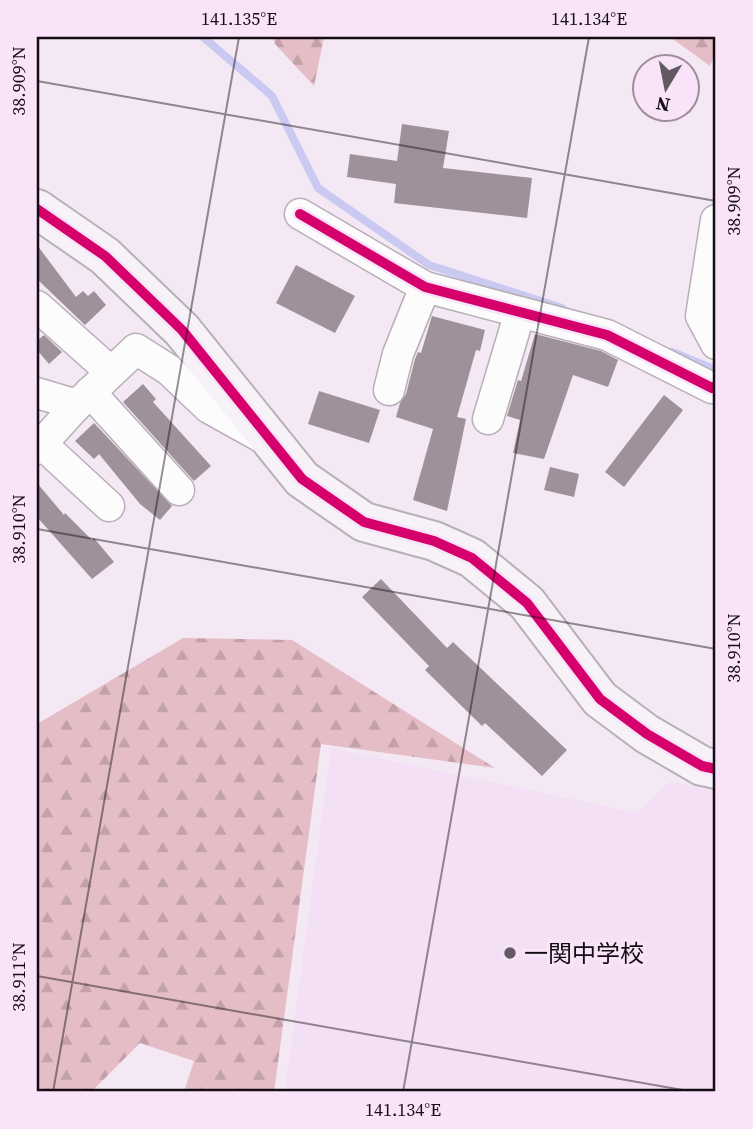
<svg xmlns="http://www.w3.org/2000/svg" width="753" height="1129" font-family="'Source Serif 4','Noto Sans JP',serif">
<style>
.built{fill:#f4e0f4}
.forest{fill:url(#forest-firs)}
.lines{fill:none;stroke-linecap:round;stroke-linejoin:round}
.stream{stroke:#cac9f2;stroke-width:8}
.building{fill:#9f919a}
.street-casing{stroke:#b8afb8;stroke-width:33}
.secondary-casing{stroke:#b8afb8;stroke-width:42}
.street{stroke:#fdfcfd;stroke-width:30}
.secondary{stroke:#f6f2f7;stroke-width:38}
.cycleway-casing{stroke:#f8e3f8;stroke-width:15}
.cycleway{stroke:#d6006c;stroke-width:10}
.ticks{fill:none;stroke:#140d14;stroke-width:2;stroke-opacity:0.45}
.poi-dot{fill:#625a62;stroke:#f8e3f8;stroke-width:2.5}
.labels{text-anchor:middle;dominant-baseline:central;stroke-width:7;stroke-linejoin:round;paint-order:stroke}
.poi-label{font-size:24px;fill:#140d14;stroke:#f8e3f8;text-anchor:start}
.neatline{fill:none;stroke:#140d14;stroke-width:2.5}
.ticks-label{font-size:18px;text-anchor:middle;fill:#140d14}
</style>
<defs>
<pattern id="forest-firs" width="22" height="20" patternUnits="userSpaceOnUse" patternTransform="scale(1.75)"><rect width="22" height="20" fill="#e4bdc6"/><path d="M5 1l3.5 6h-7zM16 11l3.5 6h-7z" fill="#c3a1a9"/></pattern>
</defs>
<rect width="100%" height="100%" fill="#f3e8f3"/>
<polygon class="built" points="331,748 637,813 671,781 716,792 716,1092 285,1092"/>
<g class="forest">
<polygon points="273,37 324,37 314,86 275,44"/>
<polygon points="670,37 716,37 716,51 710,66"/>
<polygon points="183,638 292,640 495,768 321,744 274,1092 184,1092 194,1061 140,1043 91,1092 37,1092 37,724"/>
</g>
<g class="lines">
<g class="stream">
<polyline points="203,37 272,96 318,188 429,265 562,308"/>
<polyline points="672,352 716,370"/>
</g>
</g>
<g class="building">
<polygon points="402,124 449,131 443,168 532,178 527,218 394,203 396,184 347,177 350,154 397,161"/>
<polygon points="37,245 76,297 83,291 88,296 94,291 106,305 85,325 37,279"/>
<polygon points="296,265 355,296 335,333 276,303"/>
<polygon points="432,316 485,330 480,351 476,350 457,417 466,419 447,511 413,500 433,429 396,417 400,403 406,394 415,359 418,352 421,353"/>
<polygon points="535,334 601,351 618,360 608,387 573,375 544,459 513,453 520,420 507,416 518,380 521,381"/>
<polygon points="44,335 62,352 49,364 37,350 37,341"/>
<polygon points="143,384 156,399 153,402 211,466 194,481 123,402"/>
<polygon points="319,391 380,410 369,443 308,424"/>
<polygon points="664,395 683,410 624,487 605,472"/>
<polygon points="94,423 172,506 160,520 140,504 99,454 94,459 75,441"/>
<polygon points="550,467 579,474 574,497 544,490"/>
<polygon points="37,483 64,515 65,513 92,540 94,538 114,562 92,579 37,517"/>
<polygon points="381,579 447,648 453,642 567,750 542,776 485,723 482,726 425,670 429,666 362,597"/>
</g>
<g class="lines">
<defs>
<g id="street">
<polyline points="300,214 425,287 607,335 712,388 716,386"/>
<polyline points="716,220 701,316 716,344"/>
<polyline points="37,306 111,372"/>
<polyline points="389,390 398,354 425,287"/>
<polyline points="90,392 179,490"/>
<polyline points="37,393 77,405"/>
<polyline points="488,419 520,312"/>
<polyline points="43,445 109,506"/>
<polyline points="37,449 77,405 136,349 169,370 209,408 265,439"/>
</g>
<polyline id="secondary" points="37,209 105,256 182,330 302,479 364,522 434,541 472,558 527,603 600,699 647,734 702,766 716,769"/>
</defs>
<use href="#street" class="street-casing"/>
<use href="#secondary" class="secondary-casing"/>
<use href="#street" class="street"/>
<use href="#secondary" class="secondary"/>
<defs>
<g id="cycleway">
<polyline points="37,209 105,256 182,330 302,479 364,522 434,541 472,558 527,603 600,699 647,734 702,766 716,769"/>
<polyline points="300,214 425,287 607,335 712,388 716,386"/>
</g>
</defs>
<use href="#cycleway" class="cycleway-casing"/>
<use href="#cycleway" class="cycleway"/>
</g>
<path class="ticks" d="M37,81L716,201M37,529L716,649M37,976L694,1092M53,1092L239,37M403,1092L589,37"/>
<circle class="poi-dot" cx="510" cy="953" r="7"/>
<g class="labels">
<g class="poi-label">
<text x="524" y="953">一関中学校</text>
</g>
</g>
<rect width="753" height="1129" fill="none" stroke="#f8e3f8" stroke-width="77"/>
<g transform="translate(666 88) rotate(190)"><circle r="33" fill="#f8e3f8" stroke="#9d8d9d" stroke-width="2"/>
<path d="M0-5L12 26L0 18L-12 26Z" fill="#625a62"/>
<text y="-10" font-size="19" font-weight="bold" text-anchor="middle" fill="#140d14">N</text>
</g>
<rect x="38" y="38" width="676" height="1052" class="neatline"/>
<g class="ticks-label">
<text x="239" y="25">141.135°E</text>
<text x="589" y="25">141.134°E</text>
<text transform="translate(19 81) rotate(-90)" y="6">38.909°N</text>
<text transform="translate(734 201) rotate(-90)" y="6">38.909°N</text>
<text transform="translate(19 529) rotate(-90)" y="6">38.910°N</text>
<text transform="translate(734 648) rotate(-90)" y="6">38.910°N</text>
<text transform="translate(19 977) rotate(-90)" y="6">38.911°N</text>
<text x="403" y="1116">141.134°E</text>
</g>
</svg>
